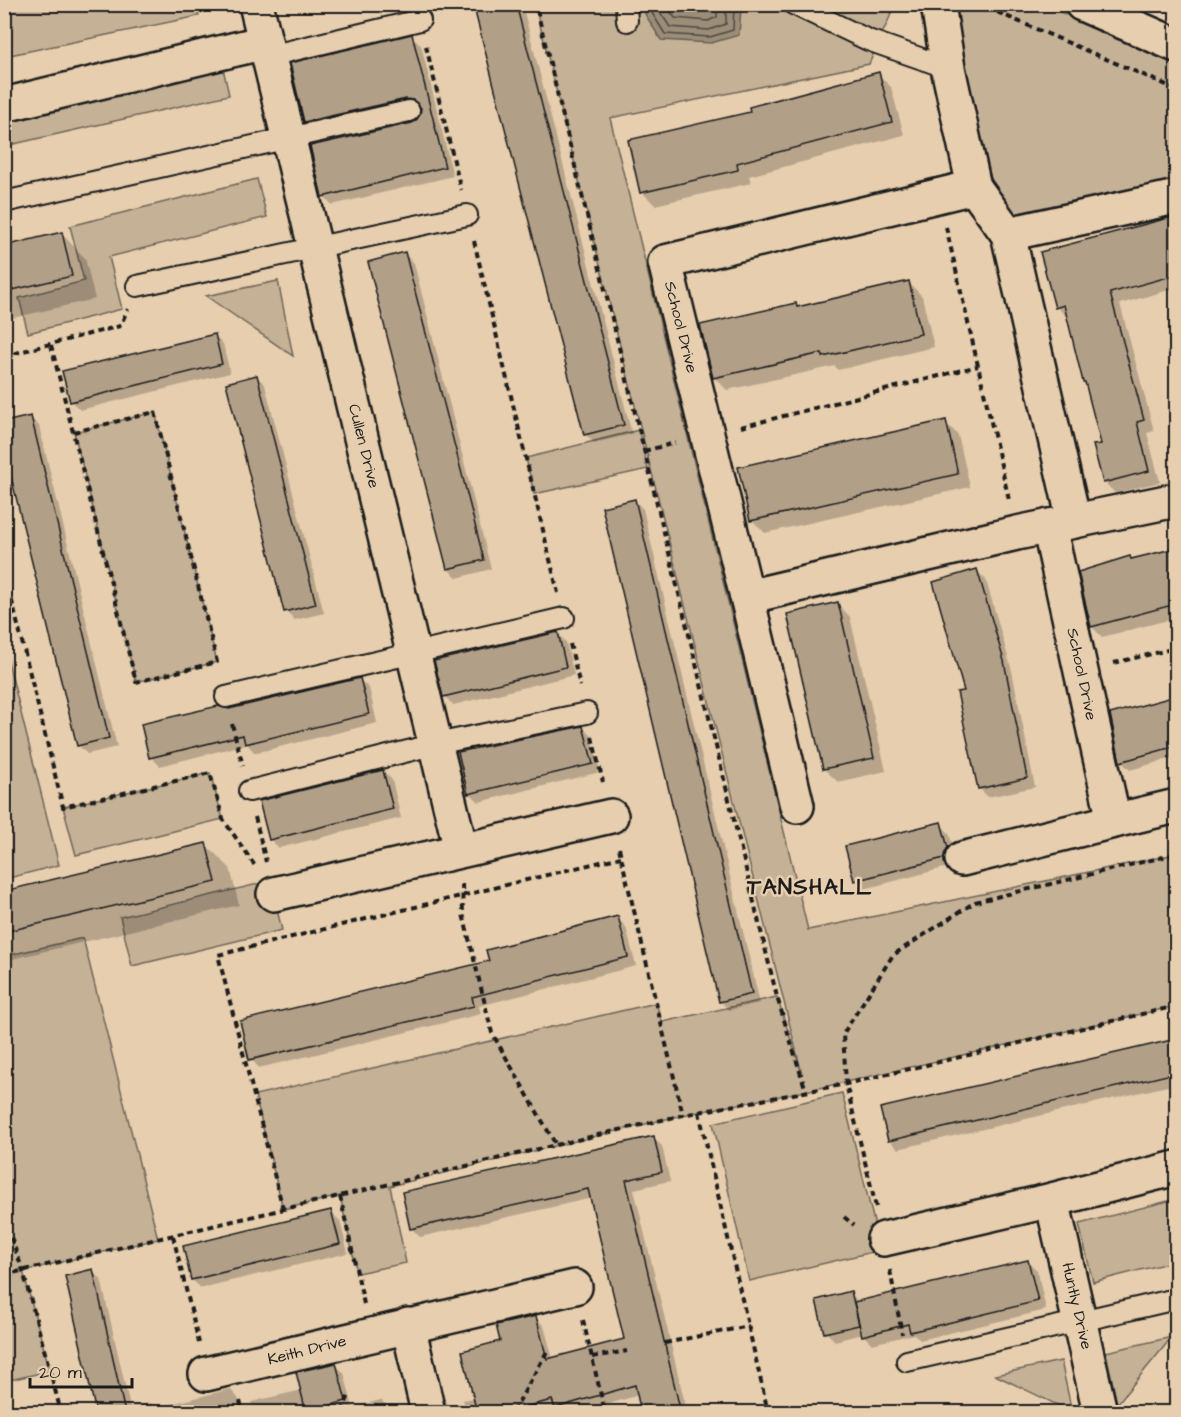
<svg xmlns="http://www.w3.org/2000/svg" width="1181" height="1417" font-family="'Architects Daughter',sans-serif">
<style>
.green{fill:#c5b196;stroke:#706659;stroke-width:1.5}
.water{fill:#9b8d78;stroke:#686053;stroke-width:1.5}
.shadow{fill:#0003}
.lines{fill:none;stroke-linecap:round;stroke-linejoin:round}
.shore{stroke:#4f4941;stroke-width:1.5}
.building{fill:#b19f88;stroke:#1c1c1c;stroke-width:1.5}
.service-casing{stroke:#1c1c1c;stroke-width:24}
.minor-casing{stroke:#1c1c1c;stroke-width:38}
.tertiary-casing{stroke:#1c1c1c;stroke-width:38}
.path{stroke:#1c1c1c;stroke-width:4;stroke-dasharray:6 4.5;stroke-linecap:butt}
.service{stroke:#e6ceae;stroke-width:20}
.minor{stroke:#e6ceae;stroke-width:33}
.tertiary{stroke:#e6ceae;stroke-width:33}
.labels{text-anchor:middle;dominant-baseline:central;stroke-width:5;stroke-linejoin:round;paint-order:stroke}
.street-label{font-size:16px;fill:#1c1c1c;stroke:#e6ceae}
.district-label{font-size:22px;font-weight:bold;letter-spacing:1.5px;fill:#1c1c1c;stroke:#e6ceae}
</style>
<rect width="100%" height="100%" fill="#e6ceae"/>
<filter id="ink" filterUnits="userSpaceOnUse"><feTurbulence type="fractalNoise" baseFrequency=".0167" numOctaves="2"/><feDisplacementMap in="SourceGraphic" scale="12" xChannelSelector="R" yChannelSelector="G"/><feConvolveMatrix kernelMatrix="1 2 1 2 8 2 1 2 1" color-interpolation-filters="sRGB"/></filter>
<g filter="url(#ink)">
<g class="green">
<polygon points="5,4 196,5 199,16 5,56"/>
<polygon points="535,5 895,5 869,64 610,118 808,930 1176,854 1176,1006 806,1091 683,1115 390,1186 406,1263 357,1273 340,1196 283,1209 255,1095 656,1003 662,1022 777,997 802,1074"/>
<polygon points="938,5 1044,5 1176,62 1176,197 1008,234 974,187"/>
<polygon points="222,64 229,95 5,146 4,113"/>
<polygon points="257,179 267,217 109,257 122,309 28,333 19,298 84,281 70,226"/>
<polygon points="278,281 293,356 206,296"/>
<polygon points="155,412 217,662 136,682 74,432"/>
<polygon points="639,430 648,469 534,494 526,458"/>
<polygon points="4,645 59,865 5,879 4,879"/>
<polygon points="210,773 223,819 76,855 63,807"/>
<polygon points="270,881 282,930 132,966 120,917"/>
<polygon points="83,938 158,1239 23,1271 50,1371 5,1381 5,956"/>
<polygon points="842,1093 881,1250 749,1281 713,1123"/>
<polygon points="1176,1199 1176,1261 1093,1282 1079,1224"/>
<polygon points="1172,1337 1117,1404 1106,1352"/>
<polygon points="1061,1361 1072,1412 995,1375"/>
</g>
<polygon class="water" points="648,5 737,5 741,8 739,35 711,43 661,40 645,14"/>
<g class="shadow">
<polygon points="474,4 522,4 632,434 594,443 585,434"/>
<polygon points="412,36 421,45 453,176 332,205 324,196 422,116 422,108 416,108 315,130 306,121"/>
<polygon points="878,74 891,87 904,135 749,176 751,183 655,205 642,192 752,113"/>
<polygon points="1176,217 1176,288 1120,304 1154,431 1147,433 1160,482 1115,493 1104,482 1102,445 1068,318 1057,307 1042,253"/>
<polygon points="62,234 85,258 95,299 4,320 4,247"/>
<polygon points="405,254 414,263 491,569 457,578 448,569"/>
<polygon points="909,283 922,296 934,347 838,370 835,366 727,390 714,377 795,305 799,308"/>
<polygon points="214,335 223,344 230,373 80,410 71,401"/>
<polygon points="256,376 265,385 324,613 295,620 286,611"/>
<polygon points="31,418 39,426 117,747 87,754 78,745"/>
<polygon points="945,422 958,435 970,487 765,533 752,520"/>
<polygon points="634,500 643,509 760,1003 729,1010 720,1001"/>
<polygon points="1176,550 1176,618 1102,637 1092,627 1132,560"/>
<polygon points="977,571 986,580 1012,671 1035,787 988,797 979,788 966,692"/>
<polygon points="837,603 850,617 886,771 838,782 824,769"/>
<polygon points="557,633 566,642 574,675 453,705 444,696"/>
<polygon points="360,680 369,688 377,723 255,753 247,744 160,766 151,757 229,710"/>
<polygon points="1176,697 1176,757 1130,770 1121,761 1111,715"/>
<polygon points="583,728 592,736 600,772 479,802 470,793"/>
<polygon points="383,771 392,780 401,818 279,848 270,839"/>
<polygon points="940,824 949,833 956,857 952,866 864,889 855,880"/>
<polygon points="206,845 230,868 239,905 4,961 4,892"/>
<polygon points="617,918 626,927 636,966 479,1006 481,1014 259,1068 251,1059 491,962"/>
<polygon points="1176,1041 1176,1084 898,1149 889,1140 881,1109"/>
<polygon points="653,1138 662,1146 670,1181 634,1189 687,1412 643,1412 639,1395 582,1412 466,1412 463,1400 475,1398 502,1343 535,1317 544,1326 553,1359 626,1340 592,1198 420,1237 411,1228"/>
<polygon points="331,1212 340,1221 348,1253 201,1288 192,1280"/>
<polygon points="1028,1262 1037,1270 1046,1310 920,1340 914,1334 872,1344 862,1334 835,1341 826,1332 850,1293 859,1302"/>
<polygon points="92,1271 101,1279 130,1407 151,1403 160,1412 98,1412"/>
<polygon points="335,1364 344,1373 353,1407 381,1400 390,1409 391,1412 254,1412 251,1402 302,1390"/>
<polygon points="230,1389 238,1398 242,1412 166,1412 164,1406"/>
<polygon points="1176,1406 1176,1412 1159,1412 1158,1410"/>
</g>
<g class="lines">
<g class="shore">
<polyline points="653,4 652,13 665,34 710,37 733,30 734,4"/>
<polyline points="661,4 660,12 670,27 709,30 726,24 726,4"/>
<polyline points="670,4 670,11 675,18 708,21 717,17 717,4"/>
</g>
</g>
<g class="building">
<polygon points="473,4 516,4 624,425 584,435"/>
<polygon points="412,34 445,167 322,197 310,146 412,123 420,115 421,108 413,100 406,99 304,122 290,63"/>
<polygon points="879,72 892,122 737,163 738,170 640,193 628,140 750,112 749,107"/>
<polygon points="1176,216 1176,275 1110,293 1144,420 1137,422 1149,471 1103,483 1093,445 1101,444 1085,382 1083,382 1064,305 1055,308 1040,252"/>
<polygon points="62,232 72,276 4,292 4,246"/>
<polygon points="405,252 484,560 447,569 368,262"/>
<polygon points="909,281 921,334 823,357 822,353 713,378 700,325 796,303 797,307"/>
<polygon points="215,334 222,364 70,402 62,371"/>
<polygon points="257,375 316,604 284,612 226,383"/>
<polygon points="31,416 109,738 77,746 4,448 4,422"/>
<polygon points="946,420 958,474 750,521 738,467"/>
<polygon points="635,499 752,994 719,1002 602,507"/>
<polygon points="1176,548 1176,604 1091,627 1078,572 1130,556 1131,559"/>
<polygon points="977,569 1004,661 1027,778 978,789 957,692 964,691 933,582"/>
<polygon points="838,602 874,758 823,769 787,614"/>
<polygon points="558,632 566,667 443,697 434,661"/>
<polygon points="360,678 369,714 245,744 243,735 149,758 141,724 218,706 229,709"/>
<polygon points="1176,696 1176,746 1120,762 1110,714"/>
<polygon points="583,726 593,764 468,794 458,752"/>
<polygon points="383,770 393,809 269,840 259,801"/>
<polygon points="941,822 948,848 944,858 854,881 845,846"/>
<polygon points="206,843 216,882 4,932 4,891"/>
<polygon points="618,916 628,957 472,997 474,1006 249,1060 240,1021 489,961 486,950"/>
<polygon points="1176,1039 1176,1073 888,1141 880,1108"/>
<polygon points="654,1136 662,1172 626,1180 681,1413 641,1413 635,1385 555,1408 552,1400 503,1413 477,1413 462,1351 500,1341 496,1325 536,1316 547,1359 624,1339 588,1189 410,1229 402,1192"/>
<polygon points="331,1210 340,1244 191,1280 183,1246"/>
<polygon points="1028,1260 1038,1301 910,1332 908,1324 862,1336 854,1302"/>
<polygon points="93,1269 125,1413 96,1413 65,1276"/>
<polygon points="851,1291 859,1325 824,1333 816,1300"/>
<polygon points="336,1363 346,1401 306,1412 296,1372"/>
</g>
<g class="lines">
<defs>
<g id="service">
<polyline points="626,4 627,21"/>
<polyline points="793,4 868,40 948,68"/>
<polyline points="269,56 420,20"/>
<polyline points="4,202 409,111"/>
<polyline points="137,286 467,215"/>
<polyline points="226,697 564,618"/>
<polyline points="249,791 436,744 587,713"/>
<polyline points="907,1361 1176,1299"/>
</g>
<g id="minor">
<polyline points="256,4 461,850"/>
<polyline points="938,4 948,68 974,187 665,262 747,597 1017,533 1176,500"/>
<polyline points="4,105 265,42"/>
<polyline points="974,187 1008,234 1074,521"/>
<polyline points="1008,234 1176,197"/>
<polyline points="1049,526 1114,821 1176,806"/>
<polyline points="747,597 797,806"/>
<polyline points="962,859 1114,821"/>
<polyline points="274,894 611,816"/>
<polyline points="1052,1200 1100,1412"/>
<polyline points="884,1239 1052,1200 1176,1168"/>
<polyline points="408,1325 428,1412"/>
<polyline points="206,1374 575,1287"/>
</g>
<polyline id="tertiary" points="1082,4 1176,45"/>
</defs>
<use href="#service" class="service-casing"/>
<use href="#minor" class="minor-casing"/>
<use href="#tertiary" class="tertiary-casing"/>
<g class="path">
<polyline points="978,4 1176,89"/>
<polyline points="537,10 777,997 806,1091"/>
<polyline points="426,46 461,190"/>
<polyline points="946,227 1009,500"/>
<polyline points="474,241 558,593"/>
<polyline points="51,345 136,682 217,662 155,412 74,432"/>
<polyline points="4,356 120,326 128,309"/>
<polyline points="741,427 978,366"/>
<polyline points="644,451 675,443"/>
<polyline points="4,569 63,807 210,773 223,819 255,866"/>
<polyline points="570,644 580,686"/>
<polyline points="1114,663 1176,648"/>
<polyline points="232,724 243,766"/>
<polyline points="592,737 603,782"/>
<polyline points="255,817 266,862"/>
<polyline points="619,848 683,1115"/>
<polyline points="462,884 463,914 492,1033 556,1145"/>
<polyline points="699,1112 768,1412"/>
<polyline points="340,1196 364,1304"/>
<polyline points="876,1207 846,1084 843,1034 893,955 975,902 1176,854"/>
<polyline points="283,1209 218,955 621,857"/>
<polyline points="844,1217 854,1225"/>
<polyline points="4,1218 23,1271 61,1412"/>
<polyline points="173,1236 199,1343"/>
<polyline points="890,1270 902,1334"/>
<polyline points="4,1275 683,1115 846,1084 1176,1006"/>
<polyline points="583,1320 605,1412"/>
<polyline points="665,1343 749,1326"/>
<polyline points="592,1357 627,1351"/>
<polyline points="240,1401 243,1412"/>
<polyline points="342,1412 349,1395"/>
<polyline points="513,1412 549,1348"/>
</g>
<use href="#service" class="service"/>
<use href="#minor" class="minor"/>
<use href="#tertiary" class="tertiary"/>
</g>
</g>
<g class="labels">
<g class="street-label">
<text transform="translate(681 327) rotate(76)">School Drive</text>
<text transform="translate(364 446) rotate(76)">Cullen Drive</text>
<text transform="translate(1082 674) rotate(78)">School Drive</text>
<text transform="translate(1077 1306) rotate(77)">Huntly Drive</text>
<text transform="translate(307 1350) rotate(-14)">Keith Drive</text>
</g>
<g class="district-label">
<text x="810" y="887">TANSHALL</text>
</g>
</g>
<rect width="1181" height="1417" fill="none" stroke="#e6ceae" stroke-width="24"/>
<rect x="12" y="12" width="1157" height="1393" fill="none" stroke="#1c1c1c" stroke-width="2" filter="url(#ink)"/>
<path d="M30 1378v9h102v-9" fill="none" stroke="#1c1c1c" stroke-width="3"/>
<text x="39" y="1378" font-size="18" fill="#1c1c1c" stroke="#e6ceae" stroke-width="4.5" paint-order="stroke">20 m</text>
</svg>
